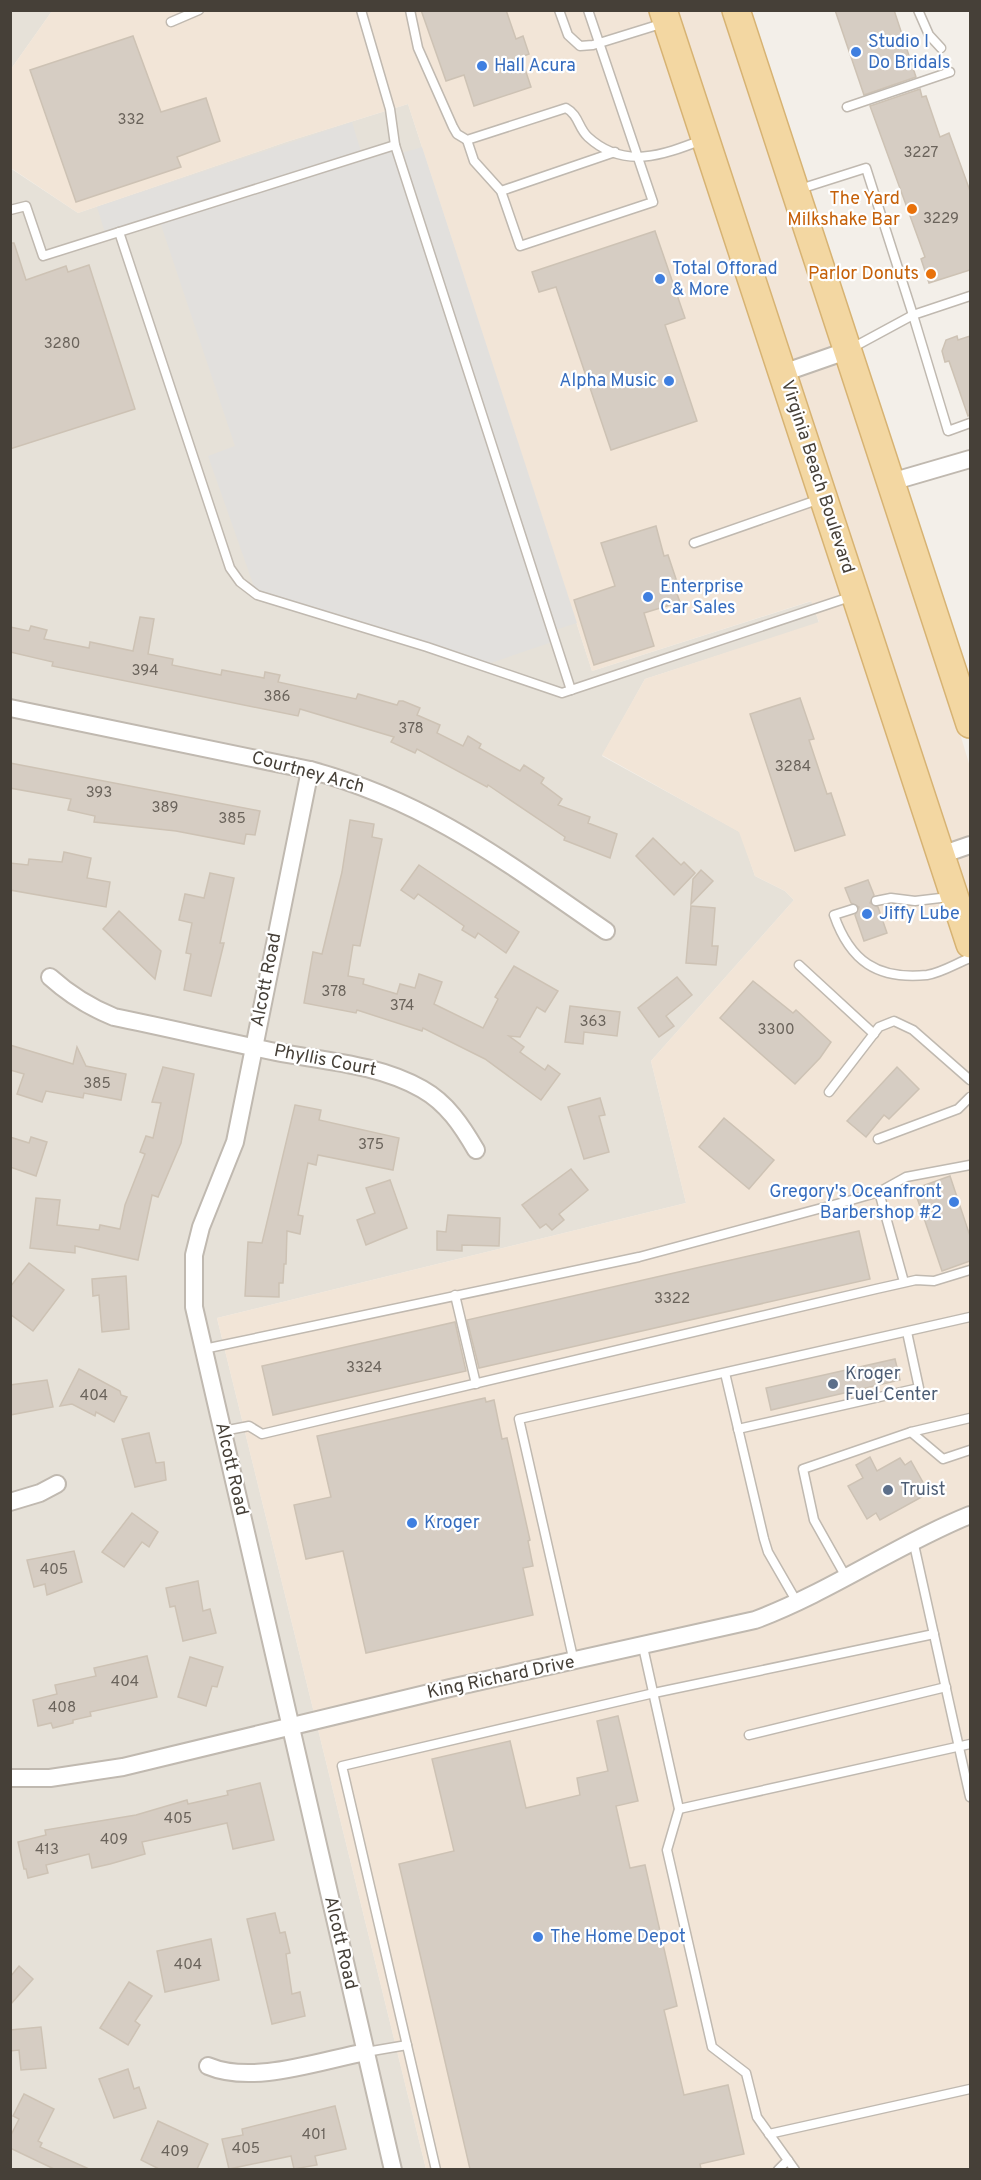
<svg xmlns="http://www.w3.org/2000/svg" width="981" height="2180" font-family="Overpass,sans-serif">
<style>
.residential{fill:#e6e1d8}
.commercial{fill:#f2e5d7}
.parking{fill:#e2e0dd}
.building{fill:#d6cdc3;stroke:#cdc2b4;stroke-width:1.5}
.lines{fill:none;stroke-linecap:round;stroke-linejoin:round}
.lane-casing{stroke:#c0b9b0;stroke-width:11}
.street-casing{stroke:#c0b9b0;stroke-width:20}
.primary-casing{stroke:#d7b373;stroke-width:30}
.lane{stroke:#fff;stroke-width:8}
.street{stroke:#fff;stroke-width:16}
.primary{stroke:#f3d7a2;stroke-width:27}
.shop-dot{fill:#3f7fe0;stroke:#fff;stroke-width:2}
.food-dot{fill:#e8710a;stroke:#fff;stroke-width:2}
.service-dot{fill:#5c6f8a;stroke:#fff;stroke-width:2}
.labels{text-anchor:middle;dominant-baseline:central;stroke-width:4.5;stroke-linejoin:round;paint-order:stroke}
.number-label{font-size:15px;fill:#6a635b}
.shop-label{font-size:18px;fill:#366cbe;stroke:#fff;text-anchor:start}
.food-label{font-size:18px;fill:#c56008;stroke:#fff;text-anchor:end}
.street-label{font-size:18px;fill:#464038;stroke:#fff}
.service-label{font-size:18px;fill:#4e5e75;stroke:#fff;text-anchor:start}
</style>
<rect width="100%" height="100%" fill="#f3efe9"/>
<g class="residential">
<polygon points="11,11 52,11 11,69"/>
<polygon points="408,104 592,671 812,601 819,623 645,679 602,756 740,832 755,876 785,891 794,900 651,1061 686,1203 217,1318 426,2169 11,2169 10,168 78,213 286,142"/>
</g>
<polygon class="commercial" points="52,11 744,11 970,767 970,2169 426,2169 217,1318 686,1203 651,1061 794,900 785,891 755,876 739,832 602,755 645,679 819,622 811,601 592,671 408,104 286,142 78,213 11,168 11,69"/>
<polygon class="parking" points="352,122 362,155 395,145 398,154 422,147 577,623 552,631 555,641 482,666 257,595 208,456 235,446 159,219 106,236 97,207"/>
<g class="building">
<polygon points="421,10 506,10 516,39 523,36 529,54 521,57 531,87 474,106 464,75 446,81"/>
<polygon points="835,10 894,10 916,77 864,95"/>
<polygon points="133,36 161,112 206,98 220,141 177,157 181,167 76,202 30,70"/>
<polygon points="920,89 922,97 926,96 940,137 949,133 970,191 970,270 929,283 921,259 925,257 870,106"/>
<polygon points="655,231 685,318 665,325 697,421 611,450 556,287 539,292 532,272"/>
<polygon points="10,243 14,243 26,280 66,266 68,272 89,265 135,409 10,449"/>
<polygon points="957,336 958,340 970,336 970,415 968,416 949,361 945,362 942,351 946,340"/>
<polygon points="656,526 664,556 668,555 677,582 673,583 680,602 644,613 654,646 594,665 574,600 615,586 601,543"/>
<polygon points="140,617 154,619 148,654 173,659 172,665 221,675 222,670 264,678 265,672 280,675 278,682 356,699 358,694 397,705 399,701 403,701 420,708 417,715 440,725 437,733 463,746 468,736 481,744 479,748 520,771 524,765 544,778 541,783 562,799 558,805 590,817 588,823 617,834 610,858 564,840 565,837 488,785 487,787 417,749 415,753 391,742 394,737 300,709 298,716 52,666 53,662 10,652 10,627 29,631 31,626 47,630 44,639 89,648 90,642 133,651"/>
<polygon points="800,698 814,739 809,740 827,794 831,793 845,835 795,851 750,714"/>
<polygon points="10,763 260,811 255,835 246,834 244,844 176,831 94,822 95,816 68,810 71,799 10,788"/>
<polygon points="350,820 374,824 372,837 382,839 360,946 353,945 348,976 364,979 363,984 397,994 400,984 415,988 419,974 442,982 434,1004 483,1028 498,999 495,997 514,966 558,991 545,1012 537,1007 520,1037 509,1036 524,1047 520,1052 545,1070 548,1065 560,1074 541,1100 485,1059 423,1028 422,1031 357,1010 356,1013 304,1003 313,952 322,954 342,872"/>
<polygon points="653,838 681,865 684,862 695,873 674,895 636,856"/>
<polygon points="64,852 91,858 87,878 110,882 106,907 10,890 10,863 28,865 29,859 62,862"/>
<polygon points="419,865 519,932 506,953 478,933 475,938 462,930 464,926 418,894 414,899 401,890"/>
<polygon points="701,870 713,881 691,904 693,879"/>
<polygon points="210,873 234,878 220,943 224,943 211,996 184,990 191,954 186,953 192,923 179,920 185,894 204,898"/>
<polygon points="868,880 874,895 870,903 878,907 887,933 864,941 855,915 859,907 851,903 845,888"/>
<polygon points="691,906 715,908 712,946 718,946 716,965 686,963"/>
<polygon points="119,911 161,951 155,979 103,929"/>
<polygon points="677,977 692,995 666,1016 674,1026 659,1037 638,1008"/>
<polygon points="753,981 793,1013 796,1010 831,1042 820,1058 795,1084 720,1018"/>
<polygon points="570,1006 620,1012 617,1036 584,1032 583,1044 565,1042"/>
<polygon points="10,1045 73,1064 77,1047 86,1066 126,1074 121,1100 84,1093 83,1098 46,1091 42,1102 17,1094 24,1074 10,1070"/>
<polygon points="163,1067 194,1074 181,1143 158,1197 152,1195 138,1260 75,1246 75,1253 30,1248 36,1198 60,1200 57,1225 99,1230 100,1225 120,1229 125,1205 145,1154 140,1152 146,1136 153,1138 161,1103 152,1102"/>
<polygon points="897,1067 919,1089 889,1119 884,1115 866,1137 847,1121"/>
<polygon points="600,1098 605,1115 599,1116 609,1152 584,1159 568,1107"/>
<polygon points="295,1105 321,1110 319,1120 399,1138 393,1170 318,1155 316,1165 308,1163 298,1215 303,1216 300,1234 287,1231 286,1264 284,1264 283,1283 279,1283 279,1297 245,1296 248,1242 262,1243"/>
<polygon points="724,1118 774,1160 749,1189 699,1147"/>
<polygon points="10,1137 29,1143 31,1137 47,1142 36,1176 10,1167"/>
<polygon points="571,1169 588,1190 559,1214 564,1220 552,1230 546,1224 540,1228 522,1205"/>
<polygon points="950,1176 970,1236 970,1261 942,1271 914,1189"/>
<polygon points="390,1180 407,1228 366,1245 357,1220 375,1213 366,1188"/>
<polygon points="448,1215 500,1218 499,1246 462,1245 462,1251 437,1250 437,1231 446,1232"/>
<polygon points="859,1231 870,1279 479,1368 467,1320"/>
<polygon points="29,1263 64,1290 33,1331 10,1314 10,1287"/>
<polygon points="126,1276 129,1329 102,1332 99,1295 93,1296 92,1279"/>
<polygon points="455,1322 466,1371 273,1415 262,1366"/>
<polygon points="895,1359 900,1380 771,1410 766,1388"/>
<polygon points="79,1369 120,1391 121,1395 127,1397 114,1422 96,1412 95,1416 72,1404 60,1406"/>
<polygon points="47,1380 53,1407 10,1415 10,1385"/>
<polygon points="485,1398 486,1402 494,1400 502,1439 507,1438 530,1540 528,1541 533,1566 523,1568 533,1615 366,1653 343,1551 306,1559 294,1505 331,1497 317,1436"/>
<polygon points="149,1433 156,1463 164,1462 166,1480 135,1487 122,1439"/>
<polygon points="870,1457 877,1471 900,1458 905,1465 911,1461 929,1493 880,1520 876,1513 867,1519 848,1486 863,1478 856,1465"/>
<polygon points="132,1513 158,1532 149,1547 142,1542 124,1567 102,1552"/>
<polygon points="74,1551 82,1582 47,1595 45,1584 34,1587 27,1560"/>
<polygon points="198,1581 203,1611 210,1609 216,1633 183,1641 175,1606 170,1607 166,1588"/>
<polygon points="147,1656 157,1697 90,1712 91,1716 73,1720 73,1723 53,1728 51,1723 38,1726 33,1700 57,1694 55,1685 96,1676 94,1668"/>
<polygon points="190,1657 223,1667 217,1687 212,1686 206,1706 178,1697"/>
<polygon points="618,1716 638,1801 616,1806 630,1868 645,1865 677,2006 664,2010 684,2095 728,2085 744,2154 700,2164 701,2169 470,2169 399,1864 454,1851 432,1759 510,1741 526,1808 580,1795 577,1778 608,1771 597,1721"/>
<polygon points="260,1783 274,1840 233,1849 227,1823 142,1842 145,1854 110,1864 92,1868 89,1854 46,1865 48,1873 28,1878 26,1869 24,1869 18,1842 46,1835 45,1830 136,1815 187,1800 188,1804 228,1795 227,1791"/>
<polygon points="275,1913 280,1933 285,1932 290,1953 286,1954 292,1994 300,1992 305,2016 272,2024 247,1919"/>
<polygon points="211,1939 219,1980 165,1992 157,1951"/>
<polygon points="19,1966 33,1979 10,2005 10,1977"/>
<polygon points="129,1982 152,1996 135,2021 140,2025 128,2045 100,2028"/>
<polygon points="41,2027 46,2068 21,2070 19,2050 10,2051 10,2030"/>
<polygon points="128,2069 134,2089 139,2087 146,2108 114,2118 99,2079"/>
<polygon points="24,2094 54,2109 38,2141 42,2143 40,2147 89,2169 54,2169 10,2148 10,2137 19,2119 13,2116"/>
<polygon points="335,2106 346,2149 315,2156 317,2165 294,2169 291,2156 229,2169 222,2139 243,2135 242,2129"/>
<polygon points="158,2121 208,2144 197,2169 159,2169 141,2160"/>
</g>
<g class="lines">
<defs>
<g id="lane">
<polyline points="361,10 390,109 395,145 571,690"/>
<path d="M410,10L418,48L453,127L457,134L467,140L566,108C579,115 578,128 588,137C624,170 663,155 702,140"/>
<polyline points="559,10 568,35 580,46 593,45 664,23"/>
<polyline points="918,10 929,35 941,48"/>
<polyline points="171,22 199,10"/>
<polyline points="847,107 950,72"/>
<polyline points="467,140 474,161 501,191 520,246 653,202 588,10"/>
<polyline points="800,189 866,168 913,315 970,296"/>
<polyline points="501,191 615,152"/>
<polyline points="10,210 26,206 43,256 395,145"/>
<polyline points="119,232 230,568 240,582 257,595 427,647 562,693 853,596"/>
<polyline points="852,348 913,315 948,431 970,423"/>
<polyline points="694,543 820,499"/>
<polyline points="876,901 891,898 915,901 949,897"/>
<path d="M853,909L834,915C850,961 877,980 927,975C941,973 957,963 970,958"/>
<polyline points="799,965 874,1034"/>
<polyline points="829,1092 879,1027 894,1021 913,1030 970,1080"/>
<polyline points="878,1139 958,1109 970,1097"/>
<polyline points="879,1192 904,1282"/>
<polyline points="455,1295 476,1384"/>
<polyline points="204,1349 639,1257 848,1201 879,1192 906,1177 970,1165"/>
<polyline points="725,1373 764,1539 768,1552 798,1604"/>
<polyline points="738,1429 919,1388 907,1332"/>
<polyline points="223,1431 249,1426 262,1434 876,1289 916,1280 934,1281 970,1270"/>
<polyline points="911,1432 943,1459 970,1450"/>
<polyline points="913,1540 970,1797"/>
<polyline points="846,1577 814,1520 803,1469 911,1432 970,1418"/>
<polyline points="643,1647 679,1809 667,1850 712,2047 746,2073 757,2117 795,2170"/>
<polyline points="574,1662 519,1419 970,1317"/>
<polyline points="749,1735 946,1687"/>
<polyline points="679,1809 970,1744"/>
<polyline points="366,2052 407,2045"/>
<polyline points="769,2134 970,2089"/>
<polyline points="436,2170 342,1766 654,1693 934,1634"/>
<polyline points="778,2170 788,2160"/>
</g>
<g id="street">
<polyline points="783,373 849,350"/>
<polyline points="891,482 970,459"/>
<path d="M10,708L310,770C429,802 507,863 606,931"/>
<polyline points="310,770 235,1142 201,1227 194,1255 194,1307 393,2170"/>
<polyline points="941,855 970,845"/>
<path d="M50,977C70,995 89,1007 114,1017C168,1028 222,1041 276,1052C324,1061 378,1064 422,1089C447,1103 462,1126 476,1150"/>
<polyline points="10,1502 40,1493 57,1484"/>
<path d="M10,1778H50L123,1767L450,1688L755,1620C830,1592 896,1545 970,1515"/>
<path d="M208,2066C253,2085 319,2061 366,2052"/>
</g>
<g id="primary">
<polyline points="663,10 970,944"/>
<polyline points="736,10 970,724"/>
</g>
</defs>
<use href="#lane" class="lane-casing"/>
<use href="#street" class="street-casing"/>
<use href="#primary" class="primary-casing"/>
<use href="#lane" class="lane"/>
<use href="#street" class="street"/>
<use href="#primary" class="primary"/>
</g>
<g class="shop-dot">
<circle cx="856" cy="52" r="6"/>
<circle cx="482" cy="66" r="6"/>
<circle cx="660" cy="279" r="6"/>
<circle cx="669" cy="381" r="6"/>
<circle cx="648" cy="597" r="6"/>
<circle cx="867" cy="914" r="6"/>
<circle cx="954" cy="1202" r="6"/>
<circle cx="412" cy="1523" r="6"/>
<circle cx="538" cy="1937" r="6"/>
</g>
<g class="food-dot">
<circle cx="912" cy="209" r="6"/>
<circle cx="931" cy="274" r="6"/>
</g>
<g class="service-dot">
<circle cx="833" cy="1384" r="6"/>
<circle cx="888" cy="1490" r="6"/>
</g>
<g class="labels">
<g class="number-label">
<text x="131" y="120">332</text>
<text x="921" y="153">3227</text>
<text x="941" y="219">3229</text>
<text x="62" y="344">3280</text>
<text x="145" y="671">394</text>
<text x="277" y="697">386</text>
<text x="411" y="729">378</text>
<text x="793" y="767">3284</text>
<text x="99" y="793">393</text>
<text x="165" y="808">389</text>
<text x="232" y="819">385</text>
<text x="334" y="992">378</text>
<text x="402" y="1006">374</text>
<text x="593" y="1022">363</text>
<text x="776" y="1030">3300</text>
<text x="97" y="1084">385</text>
<text x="371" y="1145">375</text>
<text x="672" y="1299">3322</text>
<text x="364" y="1368">3324</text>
<text x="94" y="1396">404</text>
<text x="54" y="1570">405</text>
<text x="125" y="1682">404</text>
<text x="62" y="1708">408</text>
<text x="178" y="1819">405</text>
<text x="114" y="1840">409</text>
<text x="47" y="1850">413</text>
<text x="188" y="1965">404</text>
<text x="314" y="2135">401</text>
<text x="246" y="2149">405</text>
<text x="175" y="2152">409</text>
</g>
<g class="shop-label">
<text x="868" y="42">Studio I<tspan x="868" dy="21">Do Bridals</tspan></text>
<text x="494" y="66">Hall Acura</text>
<text x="672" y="269">Total Offorad<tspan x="672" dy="21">&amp; More</tspan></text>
<text x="657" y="381" text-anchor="end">Alpha Music</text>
<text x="660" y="587">Enterprise<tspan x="660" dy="21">Car Sales</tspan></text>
<text x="879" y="914">Jiffy Lube</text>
<text x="942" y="1192" text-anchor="end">Gregory's Oceanfront<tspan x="942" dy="21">Barbershop #2</tspan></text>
<text x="424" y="1523">Kroger</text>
<text x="550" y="1937">The Home Depot</text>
</g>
<g class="food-label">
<text x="900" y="199">The Yard<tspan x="900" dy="21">Milkshake Bar</tspan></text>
<text x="919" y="274">Parlor Donuts</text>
</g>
<g class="street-label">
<text transform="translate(817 477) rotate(72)">Virginia Beach Boulevard</text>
<text transform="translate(308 773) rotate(15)">Courtney Arch</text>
<text transform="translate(267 980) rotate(-79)">Alcott Road</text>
<text transform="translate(325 1061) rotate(11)">Phyllis Court</text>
<text transform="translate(231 1469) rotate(77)">Alcott Road</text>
<text transform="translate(501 1678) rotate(-12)">King Richard Drive</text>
<text transform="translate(340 1943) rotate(77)">Alcott Road</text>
</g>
<g class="service-label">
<text x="845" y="1374">Kroger<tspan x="845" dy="21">Fuel Center</tspan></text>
<text x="900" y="1490">Truist</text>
</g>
</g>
<rect width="981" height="2180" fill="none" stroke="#464038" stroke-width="24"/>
</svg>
